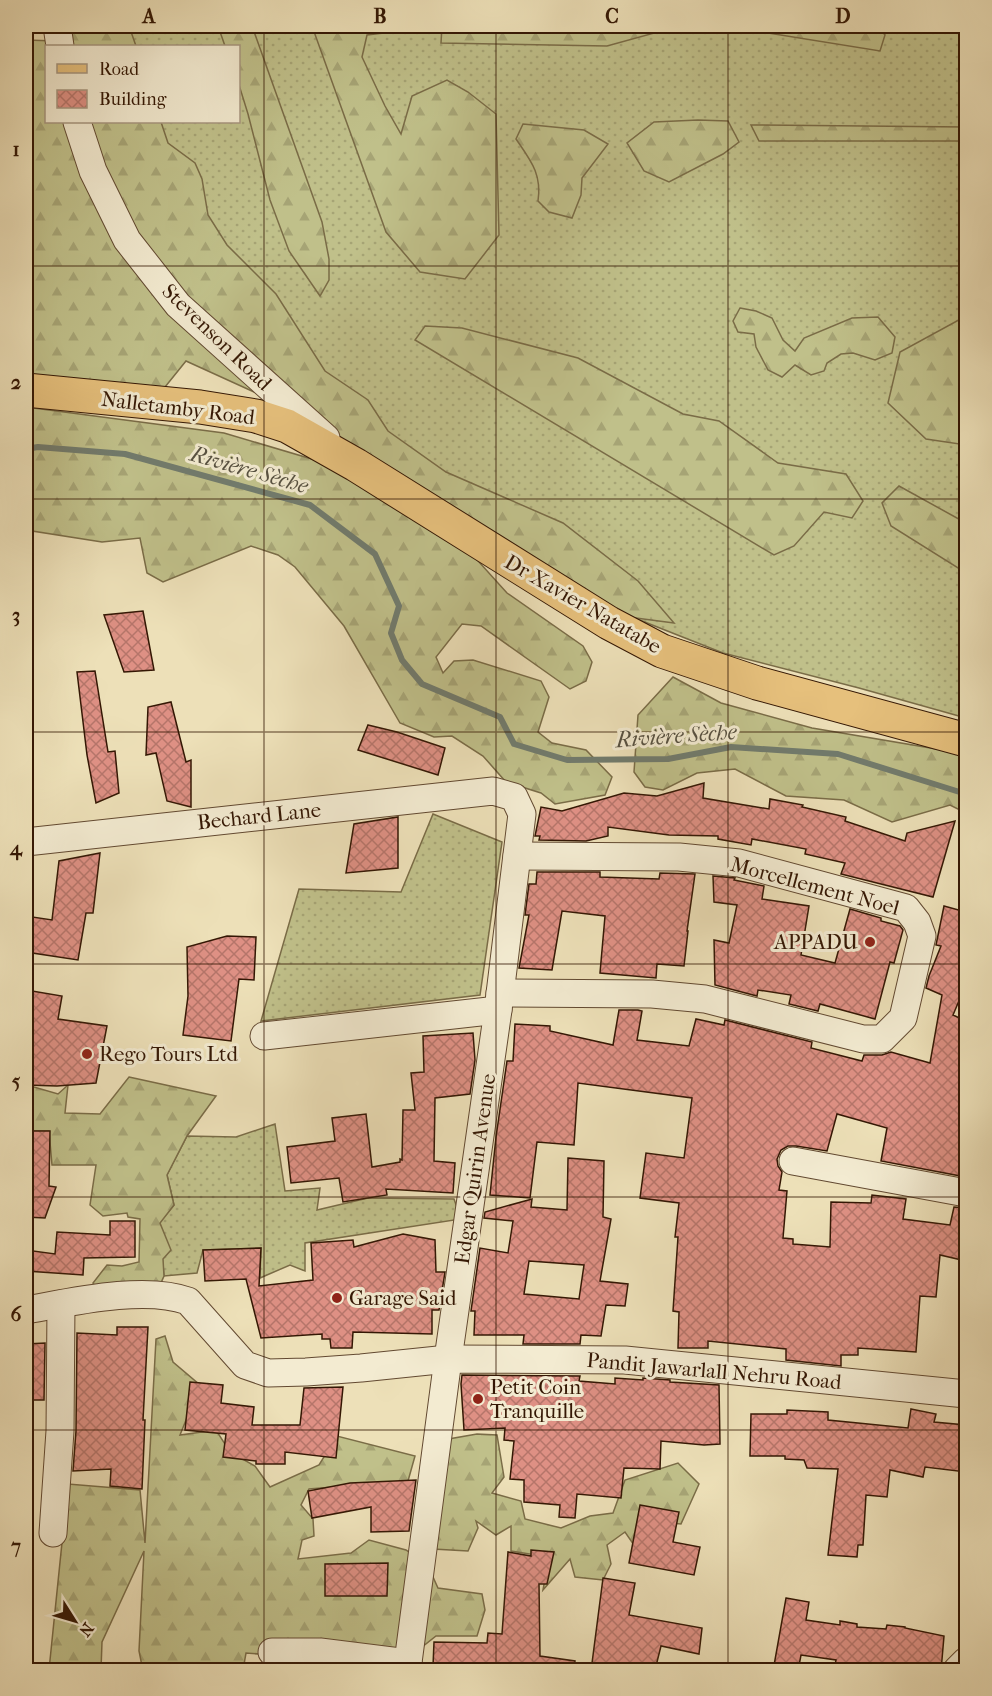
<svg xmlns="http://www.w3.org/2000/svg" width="992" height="1696" font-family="'IM FELL French Canon',serif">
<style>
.grass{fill:url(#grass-dots);stroke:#7a6c47;stroke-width:1.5}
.forest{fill:url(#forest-firs);stroke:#7a6c47;stroke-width:1.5}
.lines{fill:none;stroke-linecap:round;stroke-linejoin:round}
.stream{stroke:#717b6d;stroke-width:6}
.building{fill:url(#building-cross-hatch);stroke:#341704;stroke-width:1.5;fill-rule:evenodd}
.minor-casing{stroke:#624931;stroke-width:29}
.major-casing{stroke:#341704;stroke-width:35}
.minor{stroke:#f3ebd1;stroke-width:27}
.major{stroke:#e6c07c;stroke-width:33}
.grid{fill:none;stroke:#341704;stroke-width:1.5;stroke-opacity:0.55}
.poi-dot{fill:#8f2418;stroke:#f3ebd1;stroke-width:2}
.labels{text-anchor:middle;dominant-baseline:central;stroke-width:6;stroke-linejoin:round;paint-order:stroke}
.street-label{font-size:21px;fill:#341704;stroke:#f3ebd1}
.poi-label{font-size:21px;fill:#341704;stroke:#f3ebd1;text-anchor:start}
.water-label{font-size:22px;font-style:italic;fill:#575141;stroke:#f3ebd1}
.neatline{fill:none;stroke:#341704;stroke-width:2}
.grid-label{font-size:20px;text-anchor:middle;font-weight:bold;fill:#341704}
</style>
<defs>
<pattern id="grass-dots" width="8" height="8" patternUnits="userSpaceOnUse" patternTransform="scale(1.5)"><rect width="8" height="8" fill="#c0c08a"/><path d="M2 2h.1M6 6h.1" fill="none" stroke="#a6a475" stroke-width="1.8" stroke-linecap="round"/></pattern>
<pattern id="forest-firs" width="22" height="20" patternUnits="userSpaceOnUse" patternTransform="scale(1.5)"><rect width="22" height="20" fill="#c0c08a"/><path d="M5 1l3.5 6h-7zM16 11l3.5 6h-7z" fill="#a6a475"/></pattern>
<pattern id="building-cross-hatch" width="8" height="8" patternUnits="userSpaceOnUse" patternTransform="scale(1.5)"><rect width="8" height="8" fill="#de9084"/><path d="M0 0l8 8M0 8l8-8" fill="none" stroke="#b5756a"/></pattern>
</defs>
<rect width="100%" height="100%" fill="#ede0b8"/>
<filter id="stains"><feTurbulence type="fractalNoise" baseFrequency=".00333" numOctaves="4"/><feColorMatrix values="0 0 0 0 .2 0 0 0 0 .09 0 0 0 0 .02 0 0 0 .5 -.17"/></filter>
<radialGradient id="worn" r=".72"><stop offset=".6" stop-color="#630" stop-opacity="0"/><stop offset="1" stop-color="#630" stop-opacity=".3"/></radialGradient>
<g class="grass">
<polygon points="83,26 966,26 966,718 859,688 723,653 632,617 399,462 110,122 238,122 238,46 88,46"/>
<polygon points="433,814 502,842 480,995 261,1021 299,889 401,892"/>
<polygon points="275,1124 285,1191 320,1188 317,1210 368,1198 454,1199 461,1219 305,1243 305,1271 290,1265 260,1278 261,1248 203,1250 197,1273 164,1276 159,1223 174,1205 167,1175 187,1136 236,1137"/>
</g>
<g class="forest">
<polygon points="58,26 129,26 136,46 46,46 46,122 161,122 168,143 195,163 202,179 208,215 227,245 276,294 325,371 368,400 388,431 446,472 563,523 638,581 674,623 613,615 307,416 186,361 161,392 26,382 26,40 56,41"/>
<polygon points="218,26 252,26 322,222 329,259 329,280 320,296 289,251 270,200 248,114 239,85 238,46 225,46"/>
<polygon points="312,26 418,26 416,29 367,35 362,57 385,106 401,134 412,96 447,80 468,92 496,114 499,235 465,279 420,272 386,232"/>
<polygon points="442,26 658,26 658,32 607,46 441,43"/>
<polygon points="725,26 878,26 885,35 880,51"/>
<polygon points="698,120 728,121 739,142 723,154 669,182 644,171 627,143 654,122"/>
<path d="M523,124L584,130L608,144L582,178L581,195L572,218L549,212L538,201C542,174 531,161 516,139Z"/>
<polygon points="751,125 966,127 966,141 759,141"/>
<polygon points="740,308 756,311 772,318 783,340 795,351 804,338 852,318 878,317 895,337 892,353 875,360 853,353 841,354 827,363 824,371 811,375 795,365 782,377 768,370 756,347 754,334 738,332 733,321"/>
<polygon points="966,316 966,445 926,439 888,403 900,352"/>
<polygon points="425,326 462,328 578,358 683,414 719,421 778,463 846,474 863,501 852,518 824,512 794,546 774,555 415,340"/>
<polygon points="26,407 224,433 332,465 470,552 507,593 583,646 592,662 586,681 570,689 481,626 462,624 436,657 443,673 454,661 473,660 541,681 549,697 538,732 552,743 586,750 612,777 605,795 555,804 541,793 506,782 483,756 452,736 434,737 400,723 344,626 295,567 278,555 251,546 163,582 147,573 140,538 102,542 26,530"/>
<polygon points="899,486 966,523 966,573 891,526 882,503"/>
<polygon points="673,677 721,703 812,728 966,754 966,813 950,805 892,822 844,800 786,796 735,769 697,773 663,790 645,787 634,772 638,715"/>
<polygon points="129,1077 216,1096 187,1136 167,1175 174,1205 160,1223 171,1250 163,1259 164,1276 156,1294 105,1303 93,1283 107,1265 122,1266 139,1262 140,1219 128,1217 127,1213 103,1216 90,1205 96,1165 52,1165 49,1131 26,1131 27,1085 58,1094 68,1085 65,1113 100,1114"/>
<polygon points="165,1336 173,1362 200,1385 180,1435 216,1430 230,1452 255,1466 270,1487 319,1465 337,1436 415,1456 408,1481 309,1489 301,1505 313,1519 314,1536 302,1540 298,1559 351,1553 369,1540 406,1550 428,1566 438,1588 482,1594 485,1610 477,1636 436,1636 393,1670 323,1669 323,1659 246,1653 243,1670 192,1670 192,1667 169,1664 169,1669 142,1666 139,1651 144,1551 102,1642 101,1670 49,1670 68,1484 140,1490 145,1543 156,1339"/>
<polygon points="477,1434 497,1435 504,1477 492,1493 521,1501 525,1519 561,1528 590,1516 613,1513 625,1480 678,1463 699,1484 681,1524 649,1521 636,1548 625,1532 607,1545 611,1564 603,1580 575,1577 570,1559 543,1590 549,1557 511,1551 511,1526 496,1535 476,1521 478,1528 468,1551 433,1549 443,1440"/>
</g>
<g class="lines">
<polyline class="stream" points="26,449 38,447 125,454 310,505 375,554 399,606 391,633 402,660 422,684 500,717 514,744 567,760 668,759 731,747 838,754 966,794"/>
</g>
<g class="building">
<polygon points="143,611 154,670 124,672 104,615"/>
<polygon points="95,671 108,752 115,751 119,793 96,803 87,755 77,672"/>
<polygon points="171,702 186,762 191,760 191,807 167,801 156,753 146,755 148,707"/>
<polygon points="368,725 397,732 445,748 438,775 358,750"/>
<polygon points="704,783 703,798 769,809 770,799 803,805 802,807 846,817 845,821 905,841 907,833 955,821 933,897 841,874 845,863 805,854 806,849 752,839 751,845 718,839 718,836 669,835 608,827 608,836 586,841 539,840 540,836 535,836 541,807 562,811 624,793 657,796"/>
<polygon points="398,817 398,868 346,873 354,824"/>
<polygon points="100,853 93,913 86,913 78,960 26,952 26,916 52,920 59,861"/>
<polygon points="537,872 600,872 600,877 659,879 660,873 695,874 687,931 688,931 684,966 657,964 656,978 600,973 605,916 562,911 552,970 519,968 529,915 525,915 529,884 536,884"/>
<polygon points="713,876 735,878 734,880 764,886 762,899 809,906 801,955 835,963 850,909 881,918 881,921 900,926 903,930 894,963 890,962 875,1019 820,1004 818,1011 789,1004 791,995 758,990 757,996 715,985 714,940 729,943 737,905 714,902"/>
<polygon points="944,906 966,912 966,984 953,1015 966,1021 966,1124 964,1144 966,1145 966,1177 881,1161 887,1128 837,1114 827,1151 796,1146 788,1146 781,1150 777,1159 778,1166 782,1172 779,1190 787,1191 783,1238 793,1239 793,1244 830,1247 831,1202 871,1203 872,1195 906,1199 903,1219 950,1225 954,1207 966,1208 966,1261 940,1255 936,1297 920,1296 916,1352 858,1348 858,1355 841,1355 841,1366 786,1360 786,1349 708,1341 708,1348 678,1348 679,1312 673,1311 678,1237 675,1237 679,1203 640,1198 646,1153 684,1158 692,1098 578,1083 574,1145 537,1142 530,1198 490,1195 496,1137 507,1061 513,1061 515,1024 550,1026 550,1031 613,1045 619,1010 638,1010 642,1011 637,1040 689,1046 696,1019 724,1025 725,1020 812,1042 811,1048 862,1061 864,1055 882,1055 891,1052 930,1063 942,995 926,988 929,976 941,946 936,945"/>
<polygon points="227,936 256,937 254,980 239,979 231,1041 183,1035 188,996 187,947"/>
<polygon points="26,990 62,996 58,1019 107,1026 96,1083 57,1086 27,1085 28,1056 26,1055 26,1048 28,1018 26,1017"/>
<polygon points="473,1033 475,1060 470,1094 435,1098 434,1161 455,1163 453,1193 386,1189 387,1195 343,1202 339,1178 291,1183 287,1147 335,1141 332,1118 366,1114 372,1167 400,1162 400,1159 402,1160 403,1110 415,1110 411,1073 424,1072 423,1036"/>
<polygon points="26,1131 50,1131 49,1186 56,1187 45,1218 26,1217"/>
<path d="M568,1158L604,1161L603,1217L611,1219L600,1281L628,1284L625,1306L606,1305L601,1336L581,1335L580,1344H523L524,1335H474L475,1311H471L480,1248L508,1253L513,1221L484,1218L485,1212L532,1199L531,1207L567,1210ZM529,1261L584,1265L579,1299L524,1294Z"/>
<polygon points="110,1221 135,1221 135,1257 84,1258 83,1275 26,1271 26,1250 55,1254 57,1232 110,1235"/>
<polygon points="403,1234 435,1240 436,1272 445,1272 439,1310 432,1310 432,1334 353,1332 352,1348 331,1348 330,1339 322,1339 322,1334 261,1338 246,1279 205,1281 203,1250 261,1248 259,1286 313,1280 311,1243 353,1240 354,1247"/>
<polygon points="117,1327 148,1327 143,1420 145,1420 142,1489 110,1486 111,1469 73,1471 76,1431 77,1333 117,1335"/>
<polygon points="45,1343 44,1400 26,1400 26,1344"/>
<polygon points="462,1375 580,1376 579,1381 615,1384 615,1378 643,1380 643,1378 670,1380 670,1382 719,1385 720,1444 704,1445 661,1441 660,1469 624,1468 621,1498 577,1494 575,1518 559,1517 560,1505 524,1502 524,1480 510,1479 514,1441 504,1440 505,1428 464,1430 461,1384"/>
<polygon points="190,1382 223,1385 221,1403 254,1407 252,1425 300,1425 304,1388 343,1387 336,1458 285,1452 285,1464 256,1464 256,1461 223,1457 226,1434 185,1430"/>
<polygon points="911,1409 936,1414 934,1422 966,1425 966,1472 925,1467 923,1477 890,1470 887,1497 866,1495 863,1545 858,1545 857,1557 828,1555 838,1469 807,1468 804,1460 785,1459 785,1456 750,1456 751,1414 787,1414 787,1410 828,1412 828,1420 908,1428"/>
<polygon points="416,1480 409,1531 371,1532 371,1507 312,1518 308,1491 350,1483"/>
<polygon points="640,1505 679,1512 673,1542 700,1547 694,1575 629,1563"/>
<polygon points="531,1550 554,1552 547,1584 539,1584 540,1656 575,1661 574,1671 523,1671 464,1665 464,1671 442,1671 442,1666 433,1666 434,1642 487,1643 488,1633 502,1634 508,1552 531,1556"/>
<polygon points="388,1563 387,1596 325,1596 325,1564"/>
<polygon points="603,1578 635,1583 629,1615 702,1628 699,1654 661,1646 655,1670 621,1666 620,1671 591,1671"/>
<polygon points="786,1598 809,1602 806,1620 840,1625 840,1621 857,1624 857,1627 886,1629 887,1625 905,1627 905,1628 944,1636 941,1671 879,1671 835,1665 836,1660 801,1655 798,1671 773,1671"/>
</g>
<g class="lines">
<defs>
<g id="minor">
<polyline points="57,26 60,46"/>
<polyline points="77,122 93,171 127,240 178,305 326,438"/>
<polyline points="26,842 493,791 514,797 522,814 498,1010 448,1359 407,1670"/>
<polyline points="500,993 652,994 705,999 863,1039 882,1039 903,1018 922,936 917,922 906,908 739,863 679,857 517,856"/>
<polyline points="264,1036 498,1010"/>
<polyline points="793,1161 966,1193"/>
<path d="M26,1310C71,1302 145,1285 188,1301L245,1365L268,1373L306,1372L361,1368L448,1359L625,1360L966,1394"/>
<polyline points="53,1533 60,1431 61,1304"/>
<polyline points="272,1652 320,1652 408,1663"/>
<polyline points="957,1670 966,1661"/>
</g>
<polyline id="major" points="26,390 200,407 256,416 287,426 356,465 609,623 662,651 757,683 966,740"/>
</defs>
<use href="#minor" class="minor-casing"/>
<use href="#major" class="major-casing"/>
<use href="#minor" class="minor"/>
<use href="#major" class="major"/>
</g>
<path class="grid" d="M264,26V1670M496,26V1670M728,26V1670M26,266H966M26,499H966M26,732H966M26,964H966M26,1197H966M26,1430H966"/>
<g class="poi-dot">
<circle cx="870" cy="942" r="6"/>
<circle cx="87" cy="1054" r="6"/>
<circle cx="337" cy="1298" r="6"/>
<circle cx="478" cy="1399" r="6"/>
</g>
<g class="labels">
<g class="street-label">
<text transform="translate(217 337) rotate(44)">Stevenson Road</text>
<text transform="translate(178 408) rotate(7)">Nalletamby Road</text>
<text transform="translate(583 604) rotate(30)">Dr Xavier Natatabe</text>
<text transform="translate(259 816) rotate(-6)">Bechard Lane</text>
<text transform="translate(815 886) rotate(15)">Morcellement Noel</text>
<text transform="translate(475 1169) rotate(-82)">Edgar Quirin Avenue</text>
<text transform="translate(714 1371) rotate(5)">Pandit Jawarlall Nehru Road</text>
</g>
<g class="poi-label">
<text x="858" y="942" text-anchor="end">APPADU</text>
<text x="99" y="1054">Rego Tours Ltd</text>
<text x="349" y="1298">Garage Said</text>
<text x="490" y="1387">Petit Coin<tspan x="490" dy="24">Tranquille</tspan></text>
</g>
<g class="water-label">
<text transform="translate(249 470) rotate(16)">Rivière Sèche</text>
<text transform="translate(676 736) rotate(-4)">Rivière Sèche</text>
</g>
</g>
<rect width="992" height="1696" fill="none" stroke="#ede0b8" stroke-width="66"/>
<rect x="45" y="45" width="195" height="78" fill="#f3ebd1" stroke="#a7967f" stroke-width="1.5"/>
<rect x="57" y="64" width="30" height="9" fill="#e6c07c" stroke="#a7967f" stroke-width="1.5"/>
<text x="99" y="75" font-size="18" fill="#341704">Road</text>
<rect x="57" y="90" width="30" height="18" fill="url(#building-cross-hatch)" stroke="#a7967f" stroke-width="1.5"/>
<text x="99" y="105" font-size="18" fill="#341704">Building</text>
<g transform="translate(75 1621) rotate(127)" stroke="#f3ebd1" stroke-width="4.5" paint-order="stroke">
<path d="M0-4.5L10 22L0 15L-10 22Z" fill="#341704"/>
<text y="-9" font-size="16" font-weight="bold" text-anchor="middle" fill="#341704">N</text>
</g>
<rect x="33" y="33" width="926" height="1630" class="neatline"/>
<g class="grid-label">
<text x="149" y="23">A</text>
<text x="380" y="23">B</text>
<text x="612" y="23">C</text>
<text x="843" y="23">D</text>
<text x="16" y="156">1</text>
<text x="16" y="389">2</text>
<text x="16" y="622">3</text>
<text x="16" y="855">4</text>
<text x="16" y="1088">5</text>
<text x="16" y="1321">6</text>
<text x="16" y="1553">7</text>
</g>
<rect width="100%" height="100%" filter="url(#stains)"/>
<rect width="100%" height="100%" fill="url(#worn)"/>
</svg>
